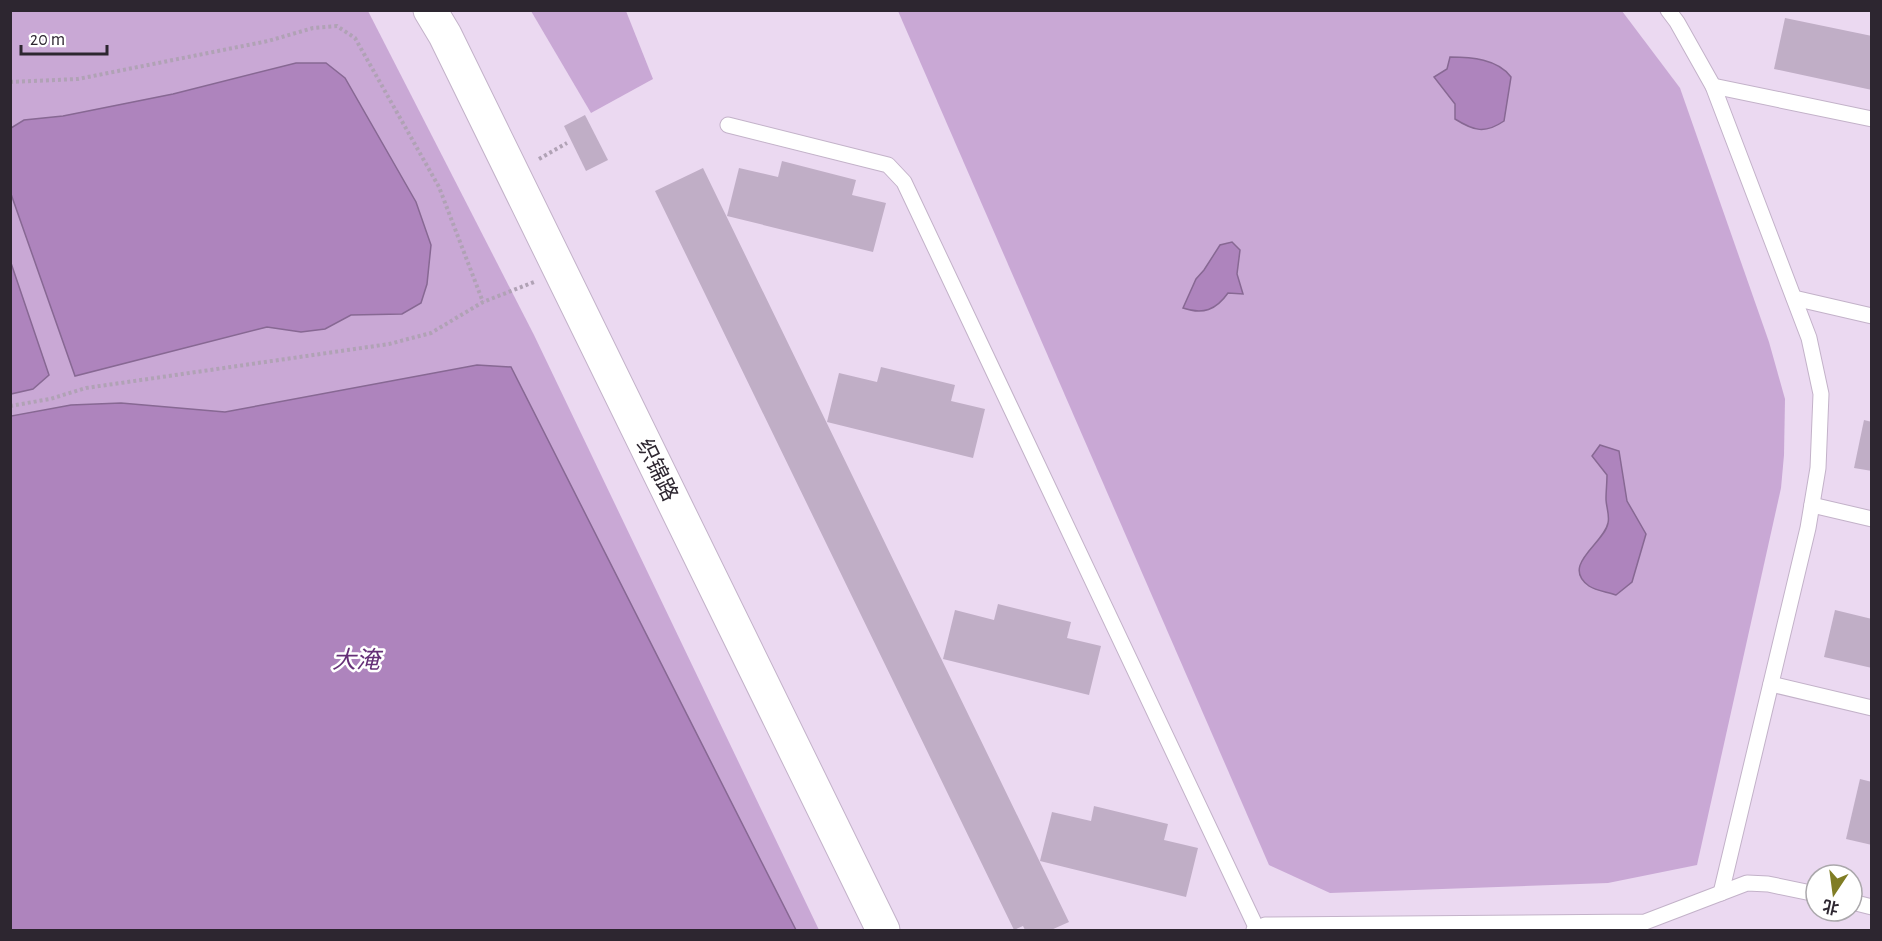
<svg xmlns="http://www.w3.org/2000/svg" width="1882" height="941" font-family="'Alegreya Sans','Noto Sans SC',sans-serif">
<style>
.green{fill:#c9a8d5}
.water{fill:#ae84bd;stroke:#876893;stroke-width:1.5}
.building{fill:#c0aec6}
.lines{fill:none;stroke-linecap:round;stroke-linejoin:round}
.lane-casing{stroke:#c3b2c9;stroke-width:17}
.secondary-casing{stroke:#c3b2c9;stroke-width:35}
.path{stroke:#b0a2b5;stroke-width:4;stroke-dasharray:3 3;stroke-linecap:butt}
.lane{stroke:#fff;stroke-width:15}
.secondary{stroke:#fff;stroke-width:33}
.labels{text-anchor:middle;dominant-baseline:central;stroke-width:5;stroke-linejoin:round;paint-order:stroke}
.street-label{font-size:22px;fill:#2d2630;stroke:#fff}
.water-label{font-size:24px;font-style:italic;fill:#653077;stroke:#fff}
</style>
<rect width="100%" height="100%" fill="#ebd9f1"/>
<g class="green">
<polygon points="10,11 368,11 534,335 819,930 11,930"/>
<polygon points="531,11 626,11 653,79 591,113"/>
<polygon points="898,11 1622,11 1680,88 1769,342 1785,399 1784,455 1781,488 1697,865 1608,883 1330,893 1269,865"/>
</g>
<g class="water">
<path d="M1450,57C1471,57 1498,59 1511,77L1504,121C1485,134 1474,131 1455,119V104L1434,77L1447,69Z"/>
<polygon points="296,63 326,63 345,78 416,202 431,245 427,284 421,303 402,314 351,315 325,329 301,332 267,327 75,376 11,194 11,128 24,120 63,116 173,94"/>
<path d="M1232,242L1240,250L1237,274L1243,294L1228,293C1216,310 1203,315 1183,308L1196,279L1204,270L1220,245Z"/>
<polygon points="11,263 49,375 33,389 11,394"/>
<polygon points="477,365 511,367 796,930 11,930 11,416 71,405 121,403 225,412"/>
<path d="M1600,445L1619,451L1627,501L1646,534L1632,582L1616,595C1608,592 1596,591 1589,586C1560,565 1604,544 1608,523C1610,516 1606,506 1606,499C1606,491 1607,483 1607,475L1592,456Z"/>
</g>
<g class="building">
<polygon points="1785,18 1872,36 1872,90 1774,69"/>
<polygon points="585,115 608,160 586,171 564,126"/>
<polygon points="782,161 856,180 852,195 886,203 873,252 727,216 739,168 778,177"/>
<polygon points="703,168 1069,922 1051,930 1025,930 1023,926 1014,930 655,191"/>
<polygon points="881,367 955,385 951,401 985,409 973,458 827,422 839,373 877,382"/>
<polygon points="1864,420 1872,422 1872,471 1854,468"/>
<polygon points="998,604 1071,622 1067,638 1101,646 1089,695 943,659 955,610 994,620"/>
<polygon points="1835,610 1872,619 1872,668 1824,657"/>
<polygon points="1860,779 1872,782 1872,845 1846,839"/>
<polygon points="1094,806 1168,824 1164,840 1198,848 1186,897 1040,861 1052,812 1091,821"/>
</g>
<g class="lines">
<defs>
<g id="lane">
<polyline points="1668,10 1677,22 1713,86 1809,338 1821,394 1818,468 1808,528 1721,893"/>
<polyline points="1713,86 1872,119"/>
<polyline points="728,125 888,165 904,182 1257,929"/>
<polyline points="1794,298 1872,316"/>
<polyline points="1812,505 1872,519"/>
<polyline points="1771,684 1872,708"/>
<polyline points="1852,902 1872,907"/>
<polyline points="1254,930 1265,925 1645,922 1747,883 1768,884 1816,894"/>
</g>
<polyline id="secondary" points="430,10 445,35 883,930"/>
</defs>
<use href="#lane" class="lane-casing"/>
<use href="#secondary" class="secondary-casing"/>
<g class="path">
<polyline points="10,82 78,79 268,41 313,28 337,26 355,38 439,187 483,302"/>
<polyline points="539,159 567,143"/>
<polyline points="10,406 50,399 86,388 389,344 431,333 483,302 534,282"/>
</g>
<use href="#lane" class="lane"/>
<use href="#secondary" class="secondary"/>
</g>
<g class="labels">
<g class="street-label">
<text transform="translate(657 470) rotate(64)">织锦路</text>
</g>
<g class="water-label">
<text x="356" y="661">大淹</text>
</g>
</g>
<rect width="1882" height="941" fill="none" stroke="#2d2630" stroke-width="24"/>
<g transform="translate(1834 893) rotate(193)"><circle r="28" fill="#ffffff" stroke="#aba8ac" stroke-width="1.5"/>
<path d="M0-4.5L10 22L0 15L-10 22Z" fill="#807d24"/>
<text y="-9" font-size="16" font-weight="bold" text-anchor="middle" fill="#2d2630">北</text>
</g>
<path d="M21 45v9h86v-9" fill="none" stroke="#2d2630" stroke-width="3"/>
<text x="30" y="45" font-size="18" fill="#2d2630" stroke="#ffffff" stroke-width="4.5" paint-order="stroke">20 m</text>
</svg>
